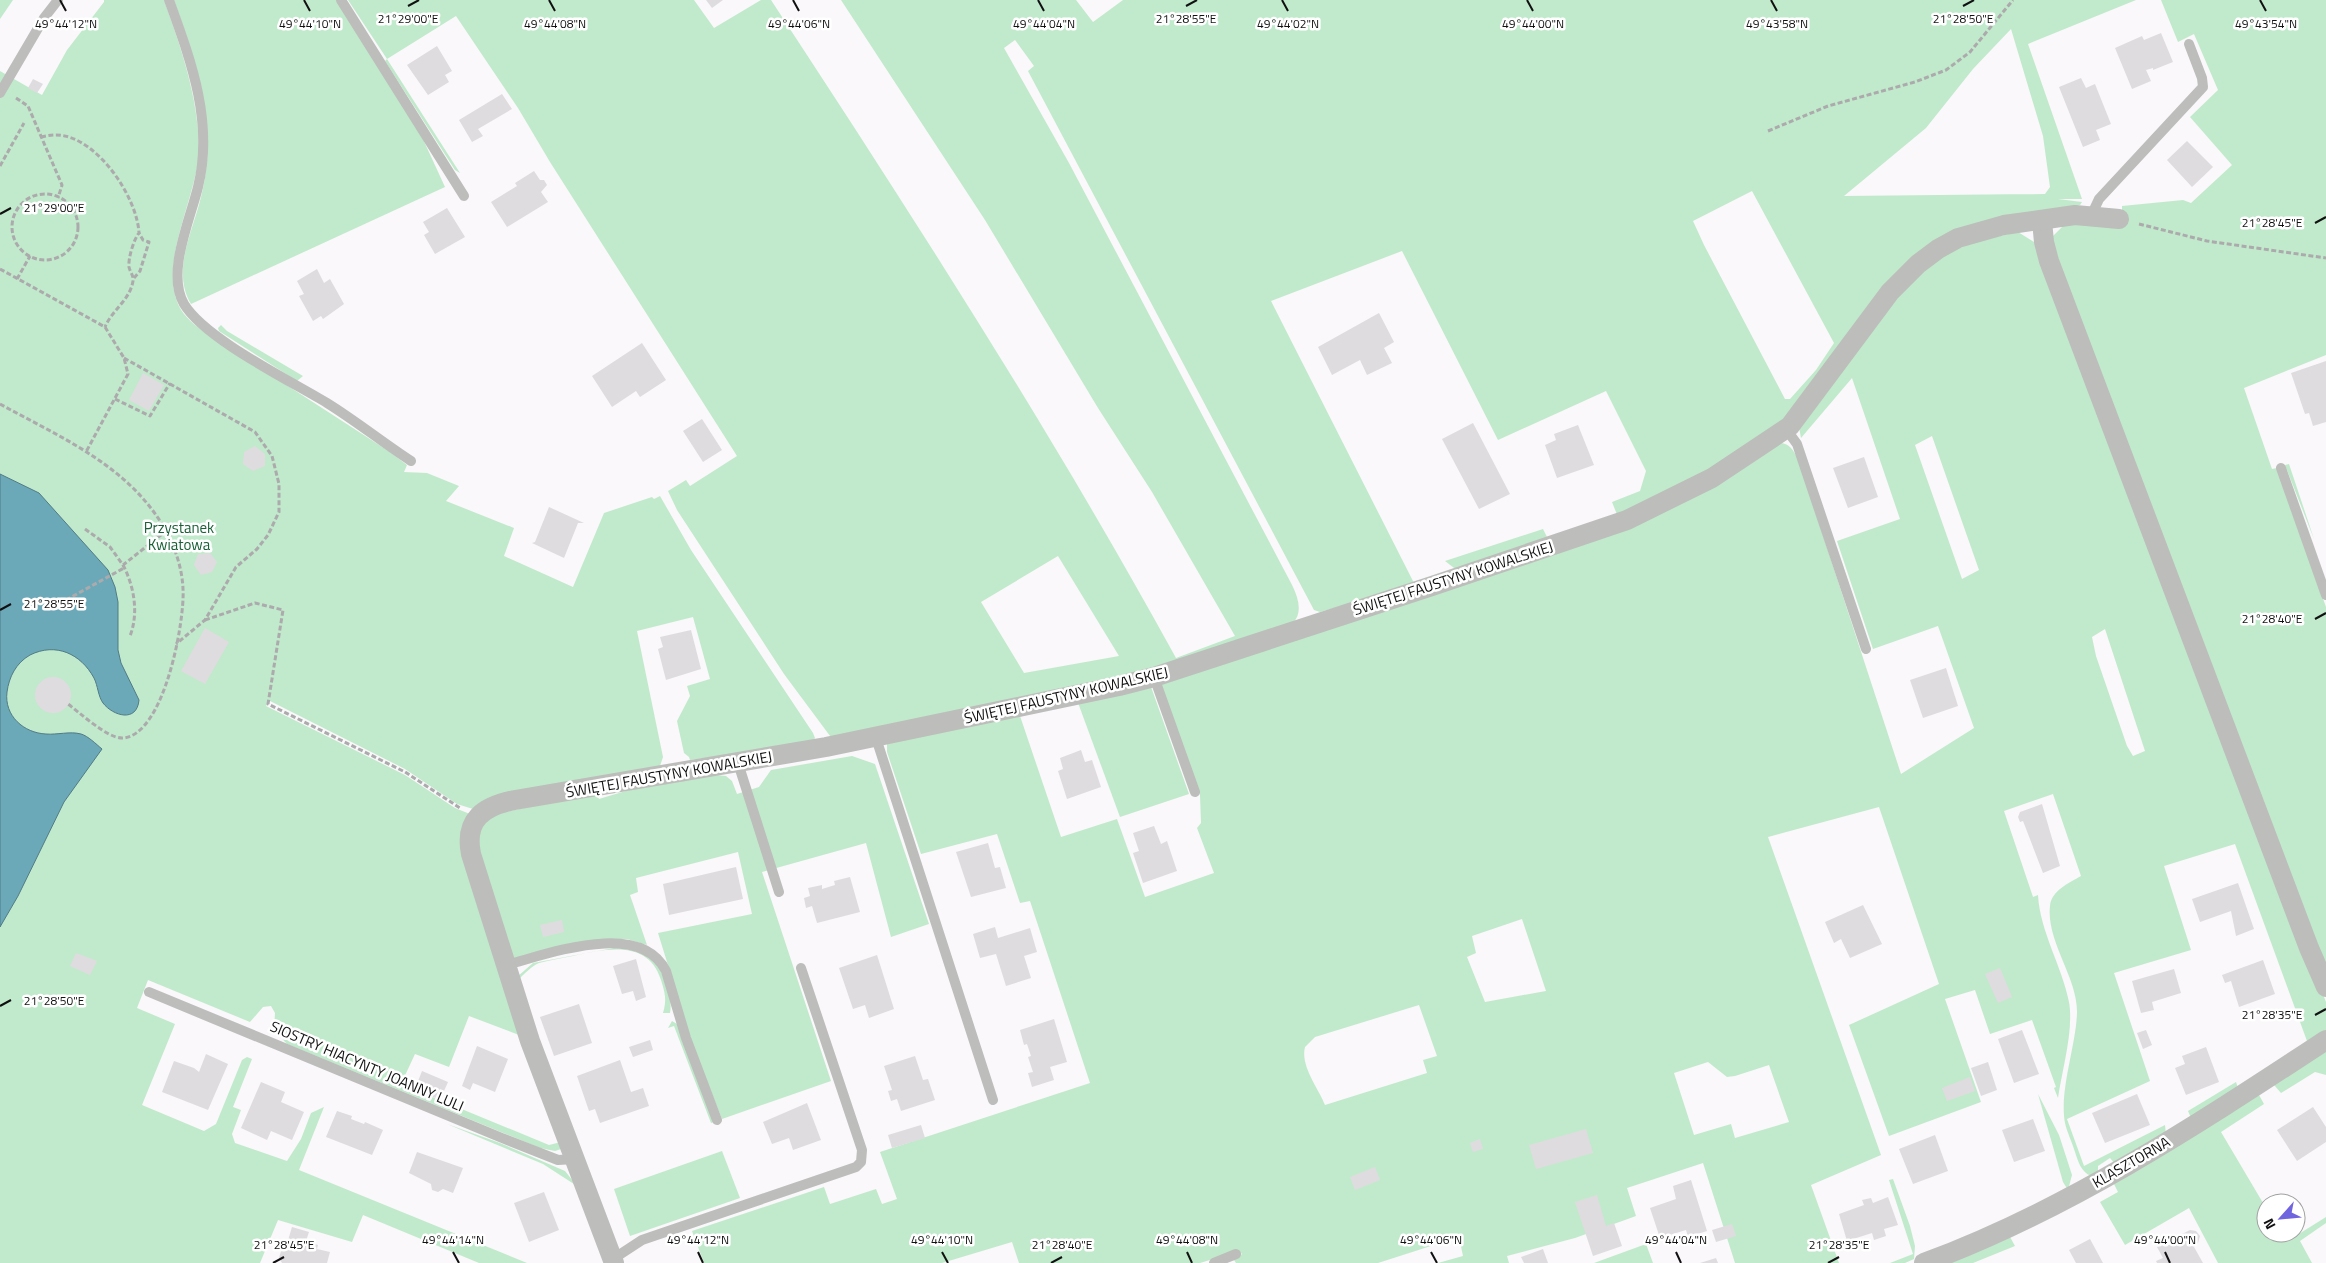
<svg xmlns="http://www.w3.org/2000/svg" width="2326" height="1263" font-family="'Titillium Web',sans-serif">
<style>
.green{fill:#c0eacb;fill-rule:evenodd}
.water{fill:#6ca9b8;stroke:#517b86}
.building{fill:#dfdcdf}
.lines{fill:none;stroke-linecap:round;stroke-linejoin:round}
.path{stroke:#acaaac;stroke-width:3;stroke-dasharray:5 2.5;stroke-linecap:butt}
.service{stroke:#bdbdbb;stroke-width:10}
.minor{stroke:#bdbdbb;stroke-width:20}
.ticks{fill:none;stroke:#121112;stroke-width:2}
.labels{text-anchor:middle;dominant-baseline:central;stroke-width:5;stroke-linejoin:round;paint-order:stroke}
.park-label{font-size:15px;fill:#1a6138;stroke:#fff}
.street-label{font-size:15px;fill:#121112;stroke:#fff}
.ticks-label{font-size:12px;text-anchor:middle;fill:#121112;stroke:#fff;stroke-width:5;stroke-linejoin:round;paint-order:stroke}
</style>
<rect width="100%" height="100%" fill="#faf8fa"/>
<g class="green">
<polygon points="0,0 13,0 0,19"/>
<path d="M104,0H164C181,48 198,96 199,148C199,196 152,272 184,314C192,324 203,331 214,338L390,452L407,465L404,472L427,473L459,486L446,501L514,528L504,556L573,587L604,513L652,497L654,499L660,496L691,550L813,733L815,738L811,744L690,760L689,757L684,753L677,721L690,696L687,686L710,679L693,617L637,631L663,757L659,769L473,809L457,804L405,769L270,701L266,706L405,775L455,808L470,814L519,1035L469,1016L449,1067L415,1054L401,1084L549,1145L561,1142L564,1148L555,1151L540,1148L287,1044L274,1030L275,1013L271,1006L263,1007L250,1022L148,980L137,1008L175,1024L142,1105L204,1131L216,1124L242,1060L247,1057L252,1059L233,1107L241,1110L232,1134L235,1143L287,1161L301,1139L311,1113L324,1107L299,1170L527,1263H479L363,1215L352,1242L278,1220L260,1263H0V71L42,95L67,50L104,2Z"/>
<path d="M174,0H337L422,137L445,187L191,304C171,271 193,231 201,197C219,125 198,68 174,0Z"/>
<path d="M348,0H694L714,28L761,0H771C912,215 1052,432 1176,658L1235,636L1152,492L1098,408L985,220L841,0H1076L1093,22L1123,0H2136L2028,44L2082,199H2058L2082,202L2080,205L1951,236L1806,398L1755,446L1618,517L1612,502L1640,491L1646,471L1606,391L1498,440L1402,251L1271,301L1415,585L1320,612L1314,610L1028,71L1034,66L1015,40L1004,48L1069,163L1282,566C1290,582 1308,607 1293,623L1175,664L833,740L784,674L677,510L668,491L686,480L690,486L737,456L550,162L518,108L456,16L387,59L460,173L455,170L385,61L387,59ZM2011,29L2043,136L2050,187L2045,194L1844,196L1926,128L1973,69ZM1752,191L1834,343L1816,370L1790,399H1785L1704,245L1693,221ZM1058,556L1119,656L1024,673L981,602Z"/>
<polygon points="2161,0 2326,0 2326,355 2244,388 2272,469 2277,468 2326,607 2326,972 2133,469 2051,238 2063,226 2122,211 2122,206 2183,200 2191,203 2232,165 2190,117 2218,90 2194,34 2178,42"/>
<path d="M2018,232L2034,242L2326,1002V1033L2307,1041L2235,844L2164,866L2191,950L2114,973L2150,1081L2067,1119L2084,1166L2165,1125L2166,1135L2115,1164L2110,1158L2098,1166V1173L2091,1176C2081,1172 2078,1161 2075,1152C2072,1142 2067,1132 2065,1123C2059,1091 2076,1046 2077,1013C2078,978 2046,941 2050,906C2051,891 2069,883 2081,876L2053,794L2004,811L2033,897L2038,895C2040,932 2062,966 2069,1002C2074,1030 2062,1070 2058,1098L2054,1088L2056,1087L2032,1020L1990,1034L1975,990L1945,999L1981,1102L1889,1136L1849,1025L1939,984L1879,807L1768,837L1881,1155L1811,1185L1839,1263H1735L1703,1163L1627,1188L1636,1216L1575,1238L1507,1256L1509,1263H1438L1463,1256L1459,1237L1378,1263H1236L1234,1260L1242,1254L1239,1251L1200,1263H1019L1012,1242L942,1263H704L692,1231L824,1187L830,1204L876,1189L882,1204L897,1199L880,1152L1090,1083L1030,901L1020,903L997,834L921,854L887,752V744L1019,713L1061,837L1117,819L1145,897L1214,873L1197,828L1201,823L1200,795L1161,684L1513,565L1779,443C1790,443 1793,450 1798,459L1901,774L1974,728L1938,626L1873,649L1837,541L1900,519L1852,378L1801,438L1799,427L1898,291L1955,246ZM1932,436L1979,570L1962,579L1915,445ZM2105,629L2145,751L2133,756L2127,746L2096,656L2092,637ZM1522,919L1546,991L1485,1002L1467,957L1476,953L1472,936ZM1419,1005L1437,1056L1423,1060L1427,1073L1325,1105C1319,1089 1300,1066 1305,1047L1315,1037ZM1708,1062L1727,1077L1735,1076L1769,1065L1789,1122L1735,1138L1731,1124L1694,1135L1674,1073Z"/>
<polygon points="221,325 227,331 303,376 297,381 219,331 218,328"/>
<polygon points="2289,464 2314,539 2285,465"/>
<polygon points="1543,529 1549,541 1458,571 1445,561"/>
<polygon points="1150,684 1189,794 1120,817 1077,700"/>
<path d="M852,756L875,764L929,924L891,937L866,843L762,872L831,1081L722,1119L695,1052L658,933L752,914L738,852L636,878L638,892L630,895L647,945L627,939H613L510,960L477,845L478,833L488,816L596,792L599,799C639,788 684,771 726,776L732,781L737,794L759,787L771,770Z"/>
<path d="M614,948C643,950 658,957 667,986C669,996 672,1003 670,1013H663C667,1000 665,993 661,980C648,939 606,949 573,956C562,958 550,960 539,963C532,966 524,974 518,980L517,977L533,963Z"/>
<polygon points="672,1021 677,1024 714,1122 711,1123 674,1026 668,1028"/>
<polygon points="2326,1047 2326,1075 2315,1072 2281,1093 2274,1085"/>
<polygon points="2236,1082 2239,1091 2192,1120 2188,1111"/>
<polygon points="2038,1094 2059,1135 2072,1175 2068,1190 2063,1182"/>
<polygon points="2259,1095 2264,1104 2221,1132 2266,1208 2266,1233 2281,1233 2286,1242 2326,1217 2326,1223 2300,1241 2312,1263 2218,1263 2189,1208 2125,1245 2100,1202 2118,1192 2113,1182"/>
<polygon points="447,1124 500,1143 565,1171 577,1186 543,1164"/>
<polygon points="722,1151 740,1198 630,1236 614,1189"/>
<polygon points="1893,1179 1910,1226 1915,1246 1914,1259 1905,1263 1890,1263 1913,1254 1889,1180"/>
<polygon points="2010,1237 2015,1246 1973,1263 1944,1263"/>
<polygon points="1646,1244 1653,1263 1594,1263"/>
</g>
<path class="water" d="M0,474L39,493L108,570L115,587L118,602V650L121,663L139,700C137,723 113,716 103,703C98,696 98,686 94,678C81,654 56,642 30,655C16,663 9,677 7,692C4,716 24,733 46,734C57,735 70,731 81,734C88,736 96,744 102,749L64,802L18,896L0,927Z"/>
<g class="building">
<polygon points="706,0 723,0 712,8"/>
<polygon points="2161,33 2173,62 2153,70 2153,68 2146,70 2151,81 2132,89 2115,48 2142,36 2144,40"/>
<polygon points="437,46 452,71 445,75 449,82 428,95 407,65"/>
<polygon points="2081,78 2086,88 2095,84 2111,124 2096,130 2100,140 2083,147 2059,87"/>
<polygon points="33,79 43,84 37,93 28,88"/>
<polygon points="502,94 512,109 478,129 483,136 472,142 459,120"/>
<polygon points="2187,141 2213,167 2192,187 2167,160"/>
<polygon points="534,171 540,180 544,180 547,185 541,192 548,202 507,227 491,202 517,186 515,183"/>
<polygon points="447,208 465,237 435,254 424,235 429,232 423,222"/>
<polygon points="317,269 324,283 330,279 344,304 323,319 321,316 313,321 299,296 304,294 297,281"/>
<polygon points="1379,313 1394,342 1384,348 1392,363 1367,375 1360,360 1332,375 1318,347"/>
<polygon points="642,343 666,380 640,397 636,391 612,407 592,376"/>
<polygon points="2326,361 2326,422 2313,426 2309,413 2305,414 2291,373"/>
<polygon points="143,373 164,385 149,411 129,400"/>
<polygon points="702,419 722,450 703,462 683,431"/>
<polygon points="1473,423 1510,494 1479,509 1442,439"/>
<polygon points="1578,425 1594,465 1557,478 1545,445 1556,440 1554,434"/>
<polygon points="255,446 265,454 265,466 253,471 243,464 244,452"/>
<polygon points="1864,457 1878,497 1848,508 1833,468"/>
<polygon points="549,507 584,523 578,523 564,558 532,543 535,542"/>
<polygon points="210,553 217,562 212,572 201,575 194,565 198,554"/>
<polygon points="205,628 229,642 205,684 181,671"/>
<polygon points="691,630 701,669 666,680 658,649 663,647 660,637"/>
<polygon points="1946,668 1958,706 1923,718 1910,680"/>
<circle cx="53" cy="695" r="18"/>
<polygon points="1081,750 1085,762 1092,760 1101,787 1067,799 1058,771 1063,769 1060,758"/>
<polygon points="2042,804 2060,866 2043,873 2023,821 2020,822 2018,817 2020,812"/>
<polygon points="1154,826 1161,844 1167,841 1177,871 1143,883 1133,853 1139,851 1133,833"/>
<polygon points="988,843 995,868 1000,867 1006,888 971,897 956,852"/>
<polygon points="736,867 743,899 669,915 663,884"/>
<polygon points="850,877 860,912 817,923 812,906 806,908 804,898 810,896 808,888 822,885 822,889 835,885 834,881"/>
<polygon points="2238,883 2254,929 2236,936 2231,911 2200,922 2192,899"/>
<polygon points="1863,905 1882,944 1850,958 1841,939 1834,943 1825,922"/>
<polygon points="562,920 564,932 543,937 540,925"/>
<polygon points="995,927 998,938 1030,928 1037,952 1024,956 1031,978 1006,986 996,954 980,958 973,934"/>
<polygon points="76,953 97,961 90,975 70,966"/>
<polygon points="877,955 894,1009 869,1018 865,1005 853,1009 839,968"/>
<polygon points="636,959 646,997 636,1001 633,991 622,994 613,966"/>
<polygon points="2263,960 2275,994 2239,1007 2231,981 2225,983 2222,975"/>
<polygon points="2000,968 2012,997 1998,1003 1985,974"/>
<polygon points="2174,969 2181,993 2152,1002 2154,1010 2141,1013 2132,981"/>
<polygon points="579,1004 592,1043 554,1056 540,1017"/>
<polygon points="1054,1019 1067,1062 1050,1067 1054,1080 1032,1087 1028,1073 1033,1072 1028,1057 1031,1056 1027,1044 1024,1045 1020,1030"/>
<polygon points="2022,1030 2039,1074 2014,1083 1998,1039"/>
<polygon points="2146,1030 2152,1045 2143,1049 2137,1033"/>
<polygon points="650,1040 653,1050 633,1057 629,1047"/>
<polygon points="477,1046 508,1059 495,1092 473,1083 470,1090 462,1086"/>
<polygon points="2206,1047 2219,1082 2186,1095 2175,1068 2185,1064 2182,1056"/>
<polygon points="206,1054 228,1064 208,1110 162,1092 174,1061 194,1068 199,1072"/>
<polygon points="915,1056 923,1080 928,1079 935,1100 901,1111 897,1099 891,1101 888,1091 892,1090 884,1066"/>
<polygon points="620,1060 631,1092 643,1088 649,1106 600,1123 595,1109 589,1111 577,1076"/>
<polygon points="1988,1062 1997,1090 1981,1096 1971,1068"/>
<polygon points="422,1071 448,1082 440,1100 415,1089"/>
<polygon points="1970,1077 1975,1091 1947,1101 1942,1088"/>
<polygon points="261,1082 285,1092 281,1102 304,1112 292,1140 271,1131 267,1140 241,1128"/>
<polygon points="2137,1094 2150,1125 2105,1143 2092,1113"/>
<polygon points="807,1103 821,1140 793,1150 789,1138 772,1144 763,1122"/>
<polygon points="2313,1107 2326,1127 2326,1142 2297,1161 2277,1130"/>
<polygon points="337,1111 352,1116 351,1119 364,1124 365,1122 383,1130 372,1155 326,1137"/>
<polygon points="2033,1119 2045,1151 2014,1162 2002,1130"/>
<polygon points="921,1125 925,1138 892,1148 888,1135"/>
<polygon points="1586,1129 1593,1153 1536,1169 1529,1145"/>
<polygon points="1935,1135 1948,1171 1913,1184 1899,1149"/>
<polygon points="1480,1139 1483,1149 1473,1152 1470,1143"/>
<polygon points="417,1152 463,1168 453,1193 443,1189 438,1192 432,1190 431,1184 409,1173"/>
<polygon points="1375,1167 1380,1180 1355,1190 1350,1177"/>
<polygon points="1691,1180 1707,1231 1688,1237 1686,1230 1660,1238 1650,1208 1676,1199 1673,1186"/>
<polygon points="544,1192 559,1230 529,1242 514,1203"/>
<polygon points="1597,1195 1606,1226 1614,1223 1622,1246 1593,1256 1575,1202"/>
<polygon points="1888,1197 1898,1225 1884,1229 1886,1236 1874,1240 1872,1233 1847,1241 1839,1214 1864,1205 1862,1200 1871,1198 1873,1203"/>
<polygon points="1732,1224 1736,1236 1716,1242 1712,1230"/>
<polygon points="292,1227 309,1232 306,1241 318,1245 317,1249 330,1252 327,1263 282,1263 279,1258 281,1251 286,1247"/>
<polygon points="2190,1230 2196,1231 2200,1236 2198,1243 2194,1247 2203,1263 2157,1263 2156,1261 2163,1258 2157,1247"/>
<polygon points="2090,1239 2103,1263 2076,1263 2069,1250"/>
<polygon points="1543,1249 1548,1263 1524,1263 1521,1257"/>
<polygon points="1716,1258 1718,1263 1700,1263"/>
</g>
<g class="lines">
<g class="path">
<polyline points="16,98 28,106 62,185 58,198"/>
<polyline points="1768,131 1828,106 1915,82 1946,70 1970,52 2013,0"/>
<path d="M41,137C49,135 57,134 65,136C101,144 137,198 139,233C134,239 128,258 129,267C130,272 134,276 133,281C130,300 112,310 105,327"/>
<polyline points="0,166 24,123"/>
<circle cx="45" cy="227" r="33"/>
<polyline points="2139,224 2207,241 2326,258"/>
<polyline points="0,269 105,327 124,358 128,374 86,452"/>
<polyline points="134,278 140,271 149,242 143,240 139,233"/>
<polyline points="17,279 30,256"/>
<polyline points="124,358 255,432 272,456 279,484 279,512 268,535 257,549 236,567 205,620 176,644"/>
<polyline points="115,399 150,416 170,383"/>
<path d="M0,404C56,435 118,461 156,515C171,536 182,563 183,589C185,621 164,737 122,738C107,738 80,713 68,704"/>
<polyline points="85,529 110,547 123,565 166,531"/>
<path d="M123,565C134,586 139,613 130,636"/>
<polyline points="66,600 124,568"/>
<polyline points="205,620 255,603 283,610 268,704 405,772 460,808"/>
</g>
<g class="service">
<path d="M169,0C191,61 214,122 198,187C190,220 166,273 184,304C205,339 291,381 327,403C356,421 382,442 411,461"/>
<polyline points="341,0 464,196"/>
<polyline points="0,93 44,18 58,0"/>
<polyline points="2091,216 2099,199 2203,87 2202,78 2189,44"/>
<polyline points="1786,429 1797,444 1866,649"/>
<polyline points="2281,468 2326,595"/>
<polyline points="1154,677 1195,792"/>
<polyline points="876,738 993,1100"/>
<polyline points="738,763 779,892"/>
<path d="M506,965C549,954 640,919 666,971L686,1038L717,1120"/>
<polyline points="149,992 502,1138 558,1160 575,1159"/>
<polyline points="613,1259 642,1240 856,1167 861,1162 862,1150 801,968"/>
<polyline points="1214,1263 1236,1254"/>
</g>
<g class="minor">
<polyline points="2042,221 2044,242 2049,261 2309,948 2326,987"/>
<path d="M614,1263L530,1041L471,854C464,819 484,806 515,800L826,747L1119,686L1154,677L1432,586L1627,520L1712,478L1790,426L1890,292L1918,264L1938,249L1958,238L2004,225L2075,215L2119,219"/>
<path d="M1924,1263C2068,1210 2198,1124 2326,1040"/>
</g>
</g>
<path class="ticks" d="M60,0L66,11M304,0L310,11M549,0L555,11M793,0L799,11M1038,0L1044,11M1282,0L1288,11M1527,0L1533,11M1771,0L1777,11M2260,0L2266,11M408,6L419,0M1186,6L1197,0M1963,6L1974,0M0,214L11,208M2315,223L2326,217M0,610L11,604M2315,619L2326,613M0,1006L11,1000M2315,1015L2326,1009M453,1252L459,1263M698,1252L703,1263M942,1252L948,1263M1187,1252L1192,1263M1431,1252L1437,1263M1676,1252L1681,1263M2165,1252L2170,1263M273,1263L284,1257M1051,1263L1062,1257M1828,1263L1839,1257"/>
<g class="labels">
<g class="park-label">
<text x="179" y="527">Przystanek<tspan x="179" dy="17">Kwiatowa</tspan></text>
</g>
<g class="street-label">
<text transform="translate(1453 578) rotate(-18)">ŚWIĘTEJ FAUSTYNY KOWALSKIEJ</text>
<text transform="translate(1066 695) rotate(-13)">ŚWIĘTEJ FAUSTYNY KOWALSKIEJ</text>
<text transform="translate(669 774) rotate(-10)">ŚWIĘTEJ FAUSTYNY KOWALSKIEJ</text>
<text transform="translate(367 1066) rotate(23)">SIOSTRY HIACYNTY JOANNY LULI</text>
<text transform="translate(2131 1162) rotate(-30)">KLASZTORNA</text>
</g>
</g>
<g class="ticks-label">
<text x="1963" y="23">21°28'50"E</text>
<text x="408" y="23">21°29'00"E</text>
<text x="1186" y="23">21°28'55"E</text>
<text x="66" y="28">49°44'12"N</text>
<text x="310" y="28">49°44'10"N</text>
<text x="555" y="28">49°44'08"N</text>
<text x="799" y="28">49°44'06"N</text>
<text x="1044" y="28">49°44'04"N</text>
<text x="1288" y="28">49°44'02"N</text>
<text x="1533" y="28">49°44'00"N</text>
<text x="1777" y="28">49°43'58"N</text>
<text x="2266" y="28">49°43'54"N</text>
<text x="54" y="212">21°29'00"E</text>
<text x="2272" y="227">21°28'45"E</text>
<text x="54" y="608">21°28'55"E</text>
<text x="2272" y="623">21°28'40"E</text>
<text x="54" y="1005">21°28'50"E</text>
<text x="2272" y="1019">21°28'35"E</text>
<text x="453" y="1244">49°44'14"N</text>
<text x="698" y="1244">49°44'12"N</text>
<text x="942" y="1244">49°44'10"N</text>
<text x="1187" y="1244">49°44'08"N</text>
<text x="1431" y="1244">49°44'06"N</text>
<text x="1676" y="1244">49°44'04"N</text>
<text x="2165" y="1244">49°44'00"N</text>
<text x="284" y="1249">21°28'45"E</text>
<text x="1062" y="1249">21°28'40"E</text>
<text x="1839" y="1249">21°28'35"E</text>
</g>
<g transform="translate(2281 1218) rotate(243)"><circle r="24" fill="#ffffff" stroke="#a0a0a0"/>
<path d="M0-4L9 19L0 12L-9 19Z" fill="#7165df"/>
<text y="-8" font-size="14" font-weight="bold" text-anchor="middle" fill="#121112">N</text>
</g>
</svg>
